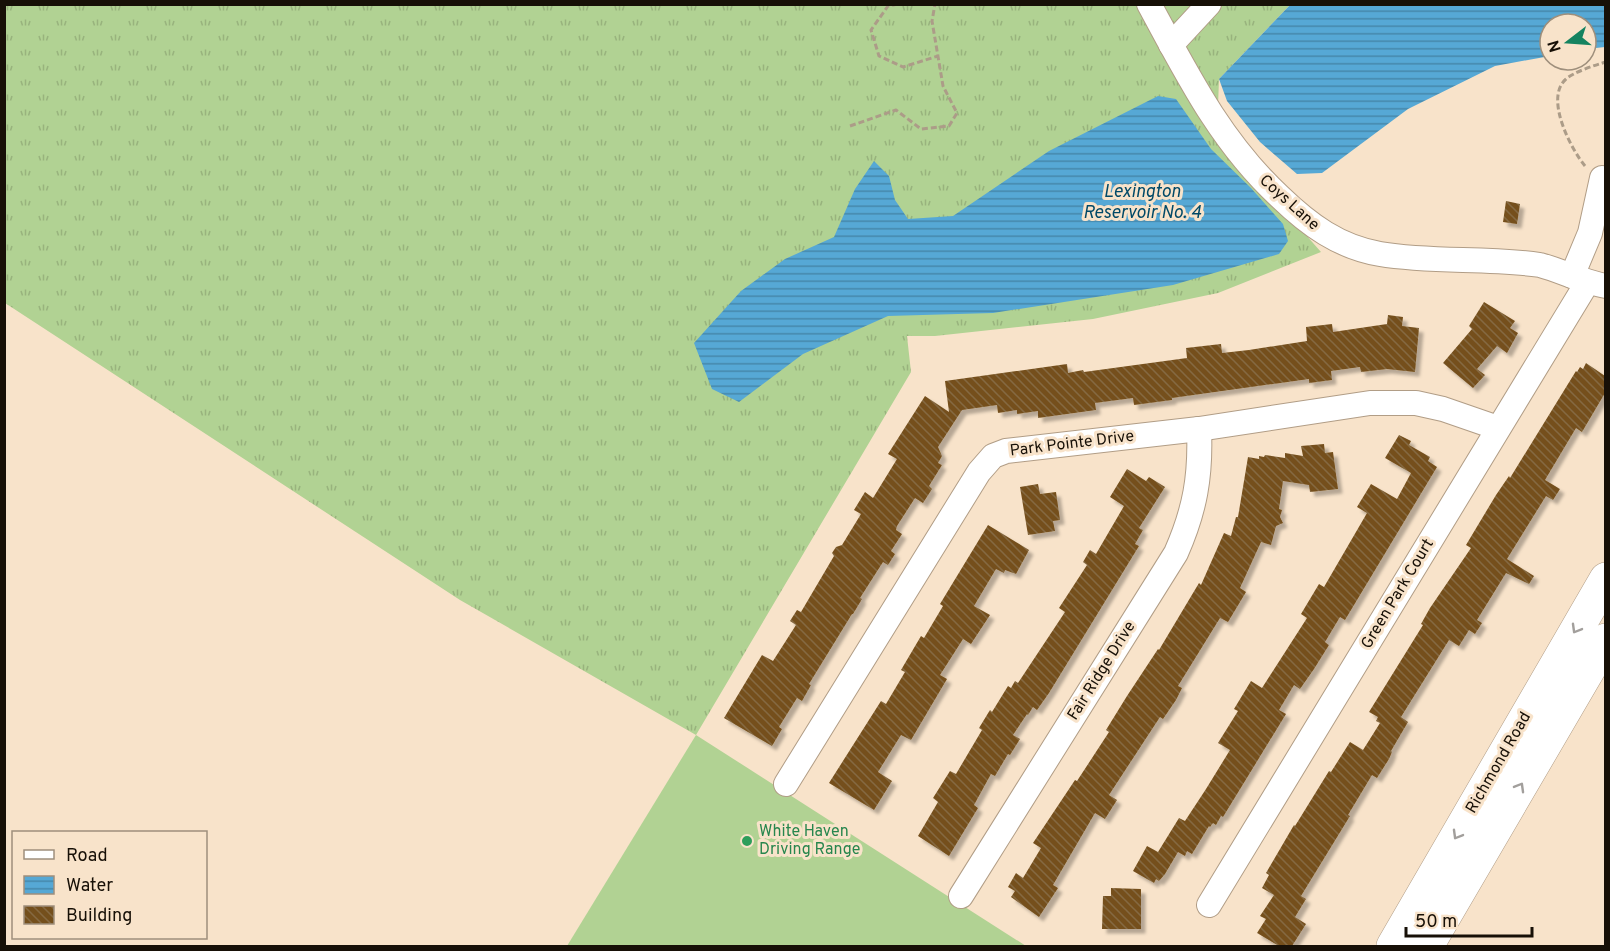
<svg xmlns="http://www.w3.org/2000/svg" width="1610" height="951" font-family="Overpass,sans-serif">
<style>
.grass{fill:url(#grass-tufts)}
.pitch{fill:#b1d293}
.water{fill:url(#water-rules)}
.building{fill:url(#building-back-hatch);filter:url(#shadow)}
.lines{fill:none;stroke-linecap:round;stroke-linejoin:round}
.minor-casing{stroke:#b19d86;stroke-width:26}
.highway-casing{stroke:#b19d86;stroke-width:34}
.path{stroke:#ac9c88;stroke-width:3;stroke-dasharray:6 3;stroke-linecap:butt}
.minor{stroke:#fff;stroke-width:24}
.highway{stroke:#fff;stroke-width:33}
.oneway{stroke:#a29f9c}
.leisure-dot{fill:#2e9e5b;stroke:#f8e3ca;stroke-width:2}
.labels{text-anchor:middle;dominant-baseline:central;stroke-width:6;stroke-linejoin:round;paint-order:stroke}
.street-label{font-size:16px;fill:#171007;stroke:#f8e3ca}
.leisure-label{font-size:16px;fill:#27864d;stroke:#f8e3ca;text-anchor:start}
.water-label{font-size:18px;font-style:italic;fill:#014967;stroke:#f8e3ca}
</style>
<defs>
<pattern id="grass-tufts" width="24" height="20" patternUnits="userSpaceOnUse" patternTransform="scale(1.5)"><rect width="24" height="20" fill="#b1d293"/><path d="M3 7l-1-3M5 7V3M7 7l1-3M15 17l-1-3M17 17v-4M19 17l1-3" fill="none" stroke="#98b37d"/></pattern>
<pattern id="water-rules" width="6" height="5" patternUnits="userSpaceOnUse" patternTransform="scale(1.5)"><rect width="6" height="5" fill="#56a8d5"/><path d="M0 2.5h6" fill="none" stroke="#4687ab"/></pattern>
<pattern id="building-back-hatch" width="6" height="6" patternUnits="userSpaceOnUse" patternTransform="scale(1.5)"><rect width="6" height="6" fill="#744f1c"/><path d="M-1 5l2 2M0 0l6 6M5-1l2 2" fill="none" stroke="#856942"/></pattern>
<filter id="shadow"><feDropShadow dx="4.5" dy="4.5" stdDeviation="1.5" flood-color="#0004"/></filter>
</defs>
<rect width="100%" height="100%" fill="#f8e3ca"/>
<polygon class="grass" points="4,5 1290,5 1219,79 1217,134 1321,252 1218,293 1093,319 935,336 907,336 911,372 696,735 460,600 5,303"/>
<polygon class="pitch" points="696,735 1026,946 567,946"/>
<g class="water">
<polygon points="1290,5 1605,5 1605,47 1586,49 1586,24 1550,24 1550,56 1495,66 1408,109 1322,173 1297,174 1260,142 1227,101 1219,79"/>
<polygon points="1158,96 1176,99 1211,149 1251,188 1283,224 1288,241 1279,254 1173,285 993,313 888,316 803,354 739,402 712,389 694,343 741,291 785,259 834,237 855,189 874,161 889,176 895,200 908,219 953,216 1049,151"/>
</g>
<g class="building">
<polygon points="1506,201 1520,204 1517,224 1503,222"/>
<polygon points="1484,302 1515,321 1510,328 1518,333 1507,353 1497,346 1477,369 1485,375 1473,388 1443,363 1472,329 1469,326"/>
<polygon points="1388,315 1403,317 1402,326 1419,328 1415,372 1387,369 1361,372 1360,367 1331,371 1332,380 1309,383 1309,379 1172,398 1172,400 1134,405 1133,398 1095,403 1096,410 1038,418 1038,411 1017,414 1017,410 998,413 997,405 962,410 938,447 942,456 938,463 942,465 929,486 932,489 923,503 915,498 897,526 896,530 902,534 891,551 895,554 888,565 883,562 860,598 862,599 853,614 852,614 809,684 811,685 802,701 797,698 779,727 782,729 772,746 724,718 762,655 773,661 796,625 790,621 797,610 801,612 834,556 832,553 836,547 842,545 861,514 854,510 865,492 873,498 897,459 888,454 925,396 949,412 945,381 1067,364 1068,373 1083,370 1084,372 1187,358 1186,348 1221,344 1222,353 1249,350 1307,341 1306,327 1332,324 1333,332 1387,324"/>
<polygon points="1586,363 1605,376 1605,393 1582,432 1576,428 1545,480 1560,489 1553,500 1546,496 1507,559 1534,576 1529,584 1506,573 1477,620 1482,623 1475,634 1469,630 1459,646 1449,640 1401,717 1408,722 1391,751 1392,752 1389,759 1377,778 1372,775 1348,815 1350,816 1301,896 1306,899 1295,917 1306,924 1292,946 1279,946 1257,933 1266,919 1260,916 1274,895 1262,888 1269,875 1266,873 1294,825 1295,826 1329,771 1331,772 1350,742 1363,750 1380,723 1376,721 1378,717 1369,712 1423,625 1421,624 1430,608 1471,548 1466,545 1496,495 1509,476 1510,478 1576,371 1577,372 1580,367 1583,369"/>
<polygon points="1399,435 1411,441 1409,445 1430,457 1428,461 1437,467 1345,620 1340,617 1325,642 1329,645 1314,669 1300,689 1294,685 1279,710 1286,714 1223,817 1221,816 1216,825 1213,823 1210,827 1209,826 1192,854 1187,851 1185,856 1178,852 1165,874 1159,881 1156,879 1154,883 1133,871 1147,846 1158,852 1179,818 1185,821 1206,789 1230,750 1218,743 1238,711 1234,709 1251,681 1262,688 1307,618 1301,614 1319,584 1324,587 1367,513 1357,507 1371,484 1397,499 1411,473 1385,458"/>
<polygon points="1324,444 1325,453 1333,452 1338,489 1310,492 1309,485 1283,481 1279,509 1282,510 1280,517 1283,523 1276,526 1271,545 1261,542 1240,588 1246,592 1228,622 1220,618 1178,686 1182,688 1176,700 1163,719 1160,717 1109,795 1117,800 1105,819 1095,813 1053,885 1058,888 1039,917 1011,897 1015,891 1008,887 1016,873 1023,878 1041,848 1033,843 1075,780 1077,781 1109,732 1106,730 1127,696 1158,649 1159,650 1199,583 1201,585 1224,533 1231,536 1236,517 1238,517 1248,457 1259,459 1259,456 1264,457 1265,455 1285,458 1285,453 1303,456 1301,446"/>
<polygon points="1127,469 1146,481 1149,477 1165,487 1139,528 1143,530 1135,544 1139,546 1049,693 1037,710 1033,707 1028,715 1027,714 1013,735 1020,739 1010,755 1008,754 995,776 991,774 974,805 978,808 949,856 918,836 938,802 933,798 950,771 956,774 982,730 979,728 990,710 992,712 1008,686 1011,688 1015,681 1018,683 1065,612 1059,608 1087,565 1083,562 1090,550 1096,554 1124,506 1110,497"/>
<polygon points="1038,484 1040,494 1056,492 1060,520 1053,521 1055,531 1028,535 1020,487"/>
<polygon points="988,525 1029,550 1016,574 1005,570 1004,573 996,569 974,606 990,615 971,644 963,639 949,661 940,675 947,679 911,740 901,735 878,772 892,781 874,810 829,783 881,701 886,704 905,672 901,670 921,636 924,638 943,606 940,604"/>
<polygon points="1111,888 1141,889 1141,929 1102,929 1103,896 1111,896"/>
</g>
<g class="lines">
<defs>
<g id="minor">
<path d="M1149,4C1187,74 1220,141 1279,196C1309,225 1339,247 1380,254C1433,263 1487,257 1540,265C1562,271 1583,282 1606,286"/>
<polyline points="1171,45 1209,4"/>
<polyline points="1572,276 1590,233 1602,178"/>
<polyline points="786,784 979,472 993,456 1006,451 1199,429 1370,403 1416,403 1443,409 1498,428"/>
<path d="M961,896L1176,553C1195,510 1201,476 1199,429"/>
<polyline points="1209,905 1587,283"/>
</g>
<g id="highway">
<polyline points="1393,946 1606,579"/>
<polyline points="1427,946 1606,640"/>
</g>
</defs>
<use href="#minor" class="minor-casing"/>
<use href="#highway" class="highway-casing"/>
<g class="path">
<polyline points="898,4 888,6 871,30 879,56 903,67 938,56"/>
<polyline points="850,126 896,110 921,129 949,126 957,113 943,86 932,21 935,4"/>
<path d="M1585,166C1571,149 1544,98 1566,79C1574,72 1595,65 1606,62"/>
</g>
<use href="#minor" class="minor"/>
<use href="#highway" class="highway"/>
</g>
<defs><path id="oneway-chevron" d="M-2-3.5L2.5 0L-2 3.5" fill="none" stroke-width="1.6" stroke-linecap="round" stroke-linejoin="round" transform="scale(1.5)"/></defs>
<g class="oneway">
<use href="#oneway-chevron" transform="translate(1576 629) rotate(120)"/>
<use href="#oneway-chevron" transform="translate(1520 787) rotate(-60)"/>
<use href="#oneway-chevron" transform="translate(1457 835) rotate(120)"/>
</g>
<circle class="leisure-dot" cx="747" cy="841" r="6"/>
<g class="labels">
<g class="street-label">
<text transform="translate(1289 203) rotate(42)">Coys Lane</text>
<text transform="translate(1072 444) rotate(-7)">Park Pointe Drive</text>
<text transform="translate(1398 594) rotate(-59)">Green Park Court</text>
<text transform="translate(1102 671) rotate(-58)">Fair Ridge Drive</text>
<text transform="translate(1499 763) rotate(-60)">Richmond Road</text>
</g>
<g class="leisure-label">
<text x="759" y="832">White Haven<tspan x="759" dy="18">Driving Range</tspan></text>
</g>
<g class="water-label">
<text x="1142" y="192">Lexington<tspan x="1142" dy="21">Reservoir No. 4</tspan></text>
</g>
</g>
<rect width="1610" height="951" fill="none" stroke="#171007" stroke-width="12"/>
<rect x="12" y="831" width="195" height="108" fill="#f8e3ca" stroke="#9e8f7c" stroke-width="1.5"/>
<rect x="24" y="850" width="30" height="9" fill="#ffffff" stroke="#9e8f7c" stroke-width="1.5"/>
<text x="66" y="861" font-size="18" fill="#171007">Road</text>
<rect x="24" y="876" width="30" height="18" fill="url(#water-rules)" stroke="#9e8f7c" stroke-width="1.5"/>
<text x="66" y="891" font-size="18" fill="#171007">Water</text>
<rect x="24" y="906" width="30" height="18" fill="url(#building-back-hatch)" stroke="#9e8f7c" stroke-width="1.5"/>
<text x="66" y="921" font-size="18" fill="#171007">Building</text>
<g transform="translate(1568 42) rotate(253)"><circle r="28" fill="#f8e3ca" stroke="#9e8f7c" stroke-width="1.5"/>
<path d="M0-4.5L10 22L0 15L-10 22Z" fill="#158360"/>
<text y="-9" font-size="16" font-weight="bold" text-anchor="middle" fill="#171007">N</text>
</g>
<path d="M1406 927v9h126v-9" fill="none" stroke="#171007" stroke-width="3"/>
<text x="1415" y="927" font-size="18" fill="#171007" stroke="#f8e3ca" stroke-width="4.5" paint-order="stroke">50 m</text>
</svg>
